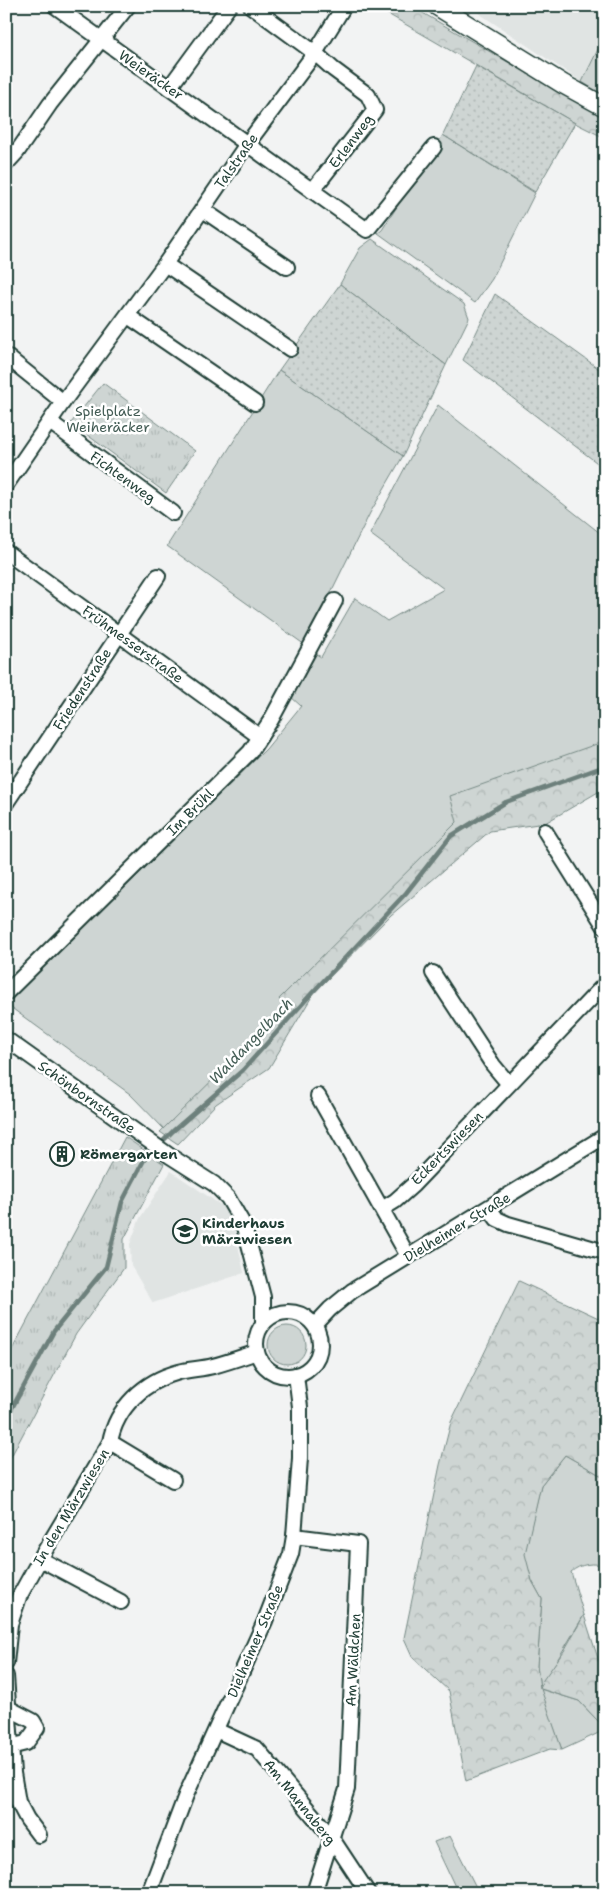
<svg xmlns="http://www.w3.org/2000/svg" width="611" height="1899" font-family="'Shantell Sans',sans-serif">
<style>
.built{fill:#e0e4e3}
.grass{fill:#ced5d3;stroke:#768984}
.forest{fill:url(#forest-crowns);stroke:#768984}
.park{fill:url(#park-tufts);stroke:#768984}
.garden{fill:url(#garden-dots);stroke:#768984}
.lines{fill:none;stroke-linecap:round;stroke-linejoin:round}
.stream{stroke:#6d807b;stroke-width:4.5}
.minor-casing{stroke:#1f3d34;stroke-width:18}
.tertiary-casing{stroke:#1f3d34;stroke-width:21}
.minor{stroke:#fff;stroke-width:14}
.tertiary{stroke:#fff;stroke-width:18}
.labels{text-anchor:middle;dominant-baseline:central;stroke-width:5;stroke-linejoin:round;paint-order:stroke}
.street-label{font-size:14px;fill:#1f3d34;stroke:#fff}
.park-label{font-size:14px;fill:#425b54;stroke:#fff}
.poi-label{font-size:14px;font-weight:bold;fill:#1f3d34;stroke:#fff;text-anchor:start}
.water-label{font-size:15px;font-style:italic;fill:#465f57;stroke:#fff}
</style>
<defs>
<pattern id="forest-crowns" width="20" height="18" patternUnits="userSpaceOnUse" patternTransform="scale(1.25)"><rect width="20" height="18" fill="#ced5d3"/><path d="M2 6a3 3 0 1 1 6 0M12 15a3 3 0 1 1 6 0" fill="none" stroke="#b0b8b6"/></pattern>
<pattern id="park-tufts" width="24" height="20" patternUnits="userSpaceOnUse" patternTransform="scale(1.25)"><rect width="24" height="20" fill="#ced5d3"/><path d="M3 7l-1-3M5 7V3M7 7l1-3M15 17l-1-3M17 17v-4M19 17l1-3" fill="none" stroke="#b0b8b6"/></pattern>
<pattern id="garden-dots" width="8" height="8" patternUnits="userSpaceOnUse" patternTransform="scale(1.25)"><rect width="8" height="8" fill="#ced5d3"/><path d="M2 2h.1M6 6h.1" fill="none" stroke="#b0b8b6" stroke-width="1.8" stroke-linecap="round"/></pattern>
</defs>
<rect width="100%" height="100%" fill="#f2f3f3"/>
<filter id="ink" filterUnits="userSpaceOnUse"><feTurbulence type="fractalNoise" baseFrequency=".02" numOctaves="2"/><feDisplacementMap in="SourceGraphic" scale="10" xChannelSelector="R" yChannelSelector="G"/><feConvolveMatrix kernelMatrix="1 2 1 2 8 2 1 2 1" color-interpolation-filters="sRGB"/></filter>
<g filter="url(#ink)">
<g class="built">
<polygon points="468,6 605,6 605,35 582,82"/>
<polygon points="171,1171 231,1212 244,1273 153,1303 131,1266 130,1244 140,1218"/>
</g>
<g class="grass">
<polygon points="605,35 605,96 582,82"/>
<polygon points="443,135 535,193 492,279 475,303 378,233 382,230"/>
<polygon points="372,239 464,304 469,318 446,365 340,284 360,248"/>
<polygon points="279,370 403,456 370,513 305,645 167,546"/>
<polygon points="438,405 605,537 605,753 505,799 405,892 166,1131 130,1094 6,1004 266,749 301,706 290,696 313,652 321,657 355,598 387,621 444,589 370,534"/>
<circle cx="287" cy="1345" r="19"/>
<path d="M565,1455L602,1476H605V1566C593,1562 580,1564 571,1572L584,1615L540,1689L579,1701L598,1721L605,1724V1730L562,1750L540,1689L537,1666L542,1599L532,1581L524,1554L541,1485Z"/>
<polygon points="450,1836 479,1893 458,1893 434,1842"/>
</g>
<g class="forest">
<polygon points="374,6 405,6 421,12 605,118 605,138 575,123"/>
<polygon points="605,741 605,788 545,823 490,831 391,915 314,993 269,1068 216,1104 178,1144 160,1132 286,1007 279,999 457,822 450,796"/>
<polygon points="519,1281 605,1321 605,1476 602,1476 565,1455 541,1485 525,1554 532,1581 542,1599 537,1666 540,1688 543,1680 564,1651 584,1615 605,1680 605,1724 598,1721 579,1701 541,1689 562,1750 550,1749 466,1781 449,1691 413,1658 404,1638 440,1465 451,1422"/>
</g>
<g class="park">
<polygon points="103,383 195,451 166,493 71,423"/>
<polygon points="125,1137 164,1164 124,1239 124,1268 76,1334 6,1466 6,1361"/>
</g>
<g class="garden">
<polygon points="476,66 575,123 535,192 443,135"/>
<polygon points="340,284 446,365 403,456 279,370"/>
<polygon points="495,294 605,373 605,469 463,360"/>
</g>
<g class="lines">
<polyline class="stream" points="6,1419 54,1331 106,1267 122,1202 144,1160 173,1131 243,1070 312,993 406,893 451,836 506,802 605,766"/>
<defs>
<g id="minor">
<polyline points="55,6 367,230 434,147"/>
<polyline points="251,6 315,53 333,69 368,95 375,110 312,191"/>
<polyline points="169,88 229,6"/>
<polyline points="6,164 17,152 50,104 128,6"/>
<polyline points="203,210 287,267"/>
<polyline points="165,264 290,349"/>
<polyline points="128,316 255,403"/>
<polyline points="6,356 63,402"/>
<polyline points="50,422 173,513"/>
<polyline points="6,485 63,402 165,264 247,144 315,53 344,6"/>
<polyline points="6,552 260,737"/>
<polyline points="6,803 158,576"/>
<polyline points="545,831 605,927"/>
<polyline points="433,973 493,1065 508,1083"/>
<polyline points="6,993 250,752 271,720 335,601"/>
<polyline points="6,1039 170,1156 214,1184 228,1198 243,1224 249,1244 263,1297 263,1323"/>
<polyline points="318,1096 408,1256"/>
<polyline points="489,1208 497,1219 508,1224 605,1252"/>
<polyline points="382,1209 395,1201 413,1185 605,984"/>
<circle cx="288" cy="1344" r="32"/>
<polyline points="315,1325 330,1309 352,1291 605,1136"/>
<polyline points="110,1442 173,1480"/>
<polyline points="294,1536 358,1544 347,1789 314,1893"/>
<polyline points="40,1559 121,1602"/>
<path d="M6,1663L10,1624L19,1597L40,1559L110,1442C116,1408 144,1381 179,1372C190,1369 202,1369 213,1366C228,1362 242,1357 257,1352"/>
<polyline points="6,1676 13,1773 18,1802 27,1819 39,1835"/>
<polyline points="216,1730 257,1749 331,1837 368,1893"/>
<polyline points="6,1748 26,1743 37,1728 33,1721 10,1709"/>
<polyline points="149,1893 186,1795 265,1621 291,1554 294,1536 300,1458 300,1407 296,1375"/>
</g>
<polyline id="tertiary" points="437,6 563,84 605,107"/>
</defs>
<use href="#minor" class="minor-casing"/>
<use href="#tertiary" class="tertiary-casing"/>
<use href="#minor" class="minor"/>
<use href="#tertiary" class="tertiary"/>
</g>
</g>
<defs>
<symbol id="building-ring" viewBox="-11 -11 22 22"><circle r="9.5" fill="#fff" stroke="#1f3d34" stroke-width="1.5"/><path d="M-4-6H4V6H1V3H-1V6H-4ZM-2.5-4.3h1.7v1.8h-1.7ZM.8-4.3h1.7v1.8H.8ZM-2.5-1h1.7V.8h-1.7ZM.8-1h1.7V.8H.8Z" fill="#1f3d34"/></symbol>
<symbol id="school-ring" viewBox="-11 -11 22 22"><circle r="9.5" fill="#fff" stroke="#1f3d34" stroke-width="1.5"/><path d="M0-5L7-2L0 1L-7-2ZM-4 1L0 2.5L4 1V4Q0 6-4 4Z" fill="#1f3d34"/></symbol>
</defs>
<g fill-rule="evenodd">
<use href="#building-ring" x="48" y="1140" width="28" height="28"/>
<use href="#school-ring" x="171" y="1217" width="28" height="28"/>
</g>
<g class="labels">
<g class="street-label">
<text transform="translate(151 75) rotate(35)">Weieräcker</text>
<text transform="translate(351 141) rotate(-53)">Erlenweg</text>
<text transform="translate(236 161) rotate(-55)">Talstraße</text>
<text transform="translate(123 477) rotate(36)">Fichtenweg</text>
<text transform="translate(133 644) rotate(36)">Frühmesserstraße</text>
<text transform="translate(82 689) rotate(-57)">Friedenstraße</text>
<text transform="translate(190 812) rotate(-45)">Im Brühl</text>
<text transform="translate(87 1097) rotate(35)">Schönbornstraße</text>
<text transform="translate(447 1148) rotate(-46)">Eckertswiesen</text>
<text transform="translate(457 1227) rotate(-31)">Dielheimer Straße</text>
<text transform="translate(71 1507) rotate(-59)">In den Märzwiesen</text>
<text transform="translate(255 1641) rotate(-67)">Dielheimer Straße</text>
<text transform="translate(353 1660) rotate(-87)">Am Wäldchen</text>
<text transform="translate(300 1802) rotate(51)">Am Mannaberg</text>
</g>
<g class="park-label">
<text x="108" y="411">Spielplatz<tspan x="108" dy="16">Weiheräcker</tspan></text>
</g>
<g class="poi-label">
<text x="80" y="1154">Römergarten</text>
<text x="202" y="1223">Kinderhaus<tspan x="202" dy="16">Märzwiesen</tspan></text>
</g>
<g class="water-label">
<text transform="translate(251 1041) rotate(-46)">Waldangelbach</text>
</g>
</g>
<rect width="611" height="1899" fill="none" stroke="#fff" stroke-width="25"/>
<rect x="12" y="12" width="586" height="1874" fill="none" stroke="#1f3d34" stroke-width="2" filter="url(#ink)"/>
</svg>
